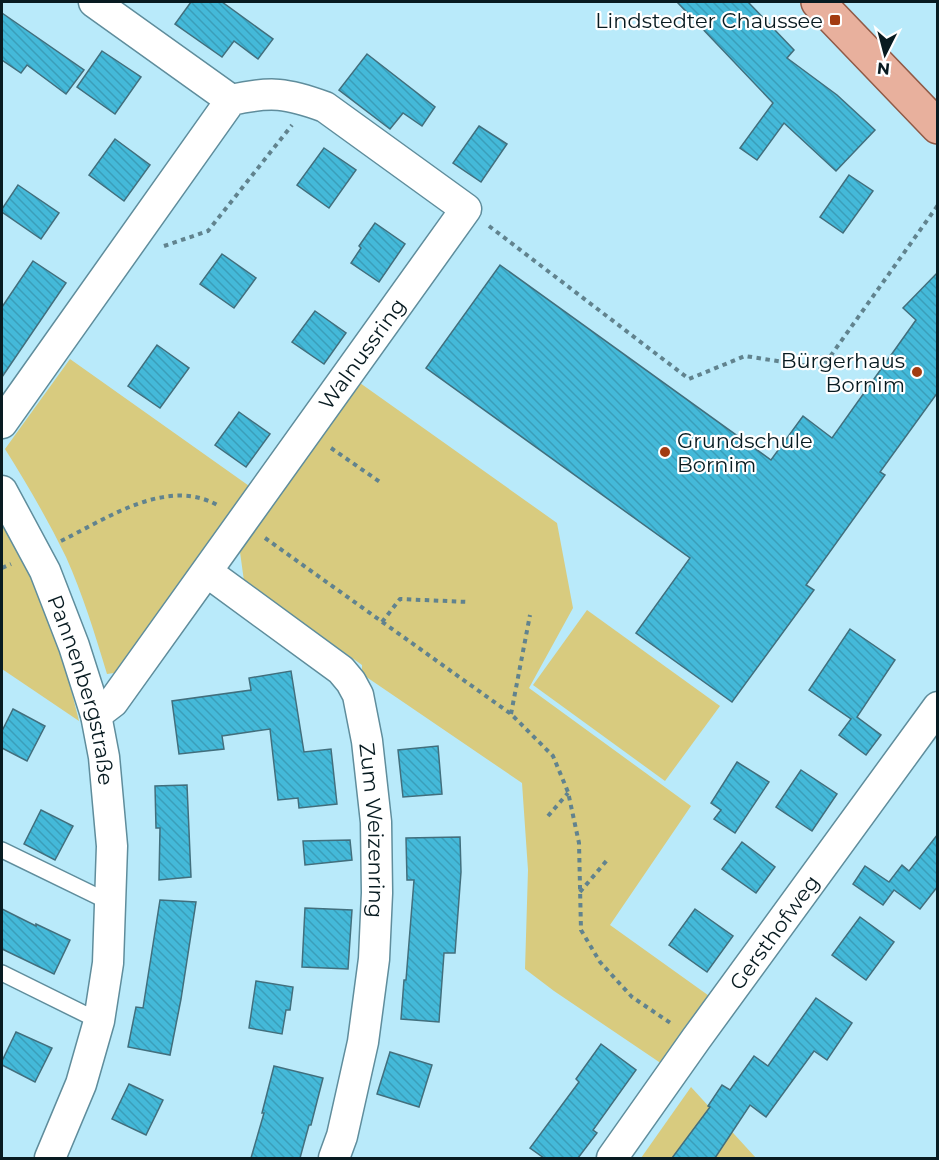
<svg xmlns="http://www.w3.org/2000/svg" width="939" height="1160" font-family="Montserrat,sans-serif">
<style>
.green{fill:#d8cb7f}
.building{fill:url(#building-back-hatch);stroke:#426f7d;stroke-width:1.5}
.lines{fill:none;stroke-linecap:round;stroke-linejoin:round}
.lane-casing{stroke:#5f8d9c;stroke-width:18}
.street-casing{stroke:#5f8d9c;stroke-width:33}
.primary-casing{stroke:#905a47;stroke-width:36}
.path{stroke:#61838e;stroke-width:4;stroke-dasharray:4.5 4.5;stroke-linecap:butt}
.lane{stroke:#fff;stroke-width:15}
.street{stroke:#fff;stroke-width:30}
.primary{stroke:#e8b09d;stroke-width:33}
.poi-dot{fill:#a23c12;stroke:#fff;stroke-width:2}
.labels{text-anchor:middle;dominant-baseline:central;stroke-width:4.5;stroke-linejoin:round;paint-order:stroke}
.poi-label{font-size:21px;fill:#081b21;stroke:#fff;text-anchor:end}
.street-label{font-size:21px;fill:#081b21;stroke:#fff}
</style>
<defs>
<pattern id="building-back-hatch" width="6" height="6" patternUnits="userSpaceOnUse" patternTransform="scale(1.5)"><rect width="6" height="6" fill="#44b9d9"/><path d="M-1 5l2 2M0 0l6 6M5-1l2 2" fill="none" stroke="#3a9eba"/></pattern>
</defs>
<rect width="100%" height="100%" fill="#b9eafa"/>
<g class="green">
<path d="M70,359L252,488L121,672L107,674C95,634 83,595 66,557C48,520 27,484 5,449Z"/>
<polygon points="360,383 557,523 573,608 529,688 691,806 610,925 712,998 665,1066 554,991 525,969 528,870 522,783 362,674 362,665 244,581 240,552"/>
<polygon points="2,520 35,586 64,662 79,721 2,669"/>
<polygon points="587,610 720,706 665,781 533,685"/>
<polygon points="691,1087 756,1158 641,1158"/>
</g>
<g class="building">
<polygon points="191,2 222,2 273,39 258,59 234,41 222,57 175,24"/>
<polygon points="677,2 748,2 794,50 787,58 837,95 875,130 836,171 784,123 757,160 740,148 773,103"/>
<polygon points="2,13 84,70 66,94 27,65 21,73 2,60"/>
<polygon points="102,51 141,77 115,114 77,87"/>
<polygon points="367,54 435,107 422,126 403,113 390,129 339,90"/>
<polygon points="479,126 507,144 481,182 453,163"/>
<polygon points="115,139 150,165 124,201 89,175"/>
<polygon points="324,148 356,170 329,208 297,185"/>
<polygon points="849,175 873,191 843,233 820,217"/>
<polygon points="18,185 59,213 41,239 2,212 2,209"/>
<polygon points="375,223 405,244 379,282 351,263 361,248 359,246"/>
<polygon points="222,254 256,278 234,308 200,284"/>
<polygon points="33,261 66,283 2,377 2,307"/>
<polygon points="500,265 771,460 803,416 832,438 916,320 903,308 938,272 938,392 880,472 885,475 806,585 814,590 732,702 636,633 690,558 426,368"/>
<polygon points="315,311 346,333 324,364 292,342"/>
<polygon points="157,345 189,368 160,408 128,386"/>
<polygon points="239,412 270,434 246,467 215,445"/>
<polygon points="850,629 895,660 857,717 881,735 866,755 839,735 851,719 809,690"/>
<polygon points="291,671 304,752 331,749 337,804 299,808 298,798 278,800 270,729 222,736 224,749 179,754 172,701 251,690 249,678"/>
<polygon points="13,709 45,726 27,761 2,748 2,731"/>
<polygon points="438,746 442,794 403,797 398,750"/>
<polygon points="737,762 769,782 735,833 714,819 721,810 711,803"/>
<polygon points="801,770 837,794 812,831 776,807"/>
<polygon points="187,785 191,877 159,880 160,828 156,828 155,786"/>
<polygon points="41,810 73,826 55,860 24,844"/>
<polygon points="938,834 938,886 920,909 894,890 883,905 853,884 865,866 889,882 902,865 909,871"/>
<polygon points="460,837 461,872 455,953 444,953 439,1022 401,1019 404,980 406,980 414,880 407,880 406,838"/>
<polygon points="350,840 352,860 305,865 303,841"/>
<polygon points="742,842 775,867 756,893 722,869"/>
<polygon points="160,900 196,902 181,999 170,1055 128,1047 136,1007 143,1008"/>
<polygon points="305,908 352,910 348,969 302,967"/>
<polygon points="2,909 36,926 36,924 70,940 54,974 2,949"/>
<polygon points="695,909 733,936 707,972 669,945"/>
<polygon points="860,917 894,942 866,980 832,955"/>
<polygon points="256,981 293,987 290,1010 286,1010 282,1034 249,1028"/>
<polygon points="816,998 852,1023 827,1060 814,1051 766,1117 750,1105 715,1158 672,1158 710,1107 708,1106 722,1085 730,1090 754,1056 768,1066"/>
<polygon points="16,1032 52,1048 35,1082 2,1065 2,1061"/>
<polygon points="601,1044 636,1070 593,1130 597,1133 578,1158 544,1158 530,1148 579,1082 576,1079"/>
<polygon points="390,1052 432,1065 419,1107 377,1094"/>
<polygon points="274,1066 323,1078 311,1125 309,1125 300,1158 251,1158 264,1113 262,1113"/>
<polygon points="129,1084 163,1100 146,1135 112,1119"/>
</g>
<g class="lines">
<defs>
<g id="lane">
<polyline points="2,850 111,903"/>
<polyline points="2,973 99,1021"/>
</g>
<g id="street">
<polyline points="94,2 231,100"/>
<path d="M2,423L231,100C271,91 287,93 325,107L466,209L113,702L96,715"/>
<path id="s1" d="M2,491L45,571L74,646L96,715L104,757L112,846L108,963L99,1021L81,1084L50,1158"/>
<path id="s2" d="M207,572L341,670L351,682L358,695L367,741L376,822L377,893L374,959L363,1042L342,1136L334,1158"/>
<path id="s3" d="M612,1158L696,1039L938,707"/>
</g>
<polyline id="primary" points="818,2 938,127"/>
</defs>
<use href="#lane" class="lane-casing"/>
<use href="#street" class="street-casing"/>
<use href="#primary" class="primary-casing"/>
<g class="path">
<polyline points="489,226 689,379 745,356 822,368 938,205"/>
<polyline points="164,246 208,231 292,125"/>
<polyline points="331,448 380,482"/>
<polyline points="265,538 511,714 553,756 568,792 579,843 581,930 600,962 632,997 672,1024"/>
<path d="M61,541C108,518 168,476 219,506"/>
<polyline points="2,568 11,564"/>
<polyline points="382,622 400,599 469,602"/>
<polyline points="511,714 530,615"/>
<polyline points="548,816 568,793"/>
<polyline points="580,892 608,859"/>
</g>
<use href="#lane" class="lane"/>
<use href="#street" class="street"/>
<use href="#primary" class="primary"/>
</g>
<g class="poi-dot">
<rect x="829" y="14" width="12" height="12" rx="3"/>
<circle cx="917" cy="372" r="6"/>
<circle cx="665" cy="452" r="6"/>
</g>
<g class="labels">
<g class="poi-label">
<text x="823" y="20">Lindstedter Chaussee</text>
<text x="905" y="360">Bürgerhaus<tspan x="905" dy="24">Bornim</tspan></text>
<text x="677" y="440" text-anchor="start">Grundschule<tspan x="677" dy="24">Bornim</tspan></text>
</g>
<g class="street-label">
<text transform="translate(362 354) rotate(-54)">Walnussring</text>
<text stroke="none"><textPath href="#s1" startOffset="216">Pannenbergstraße</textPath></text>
<text stroke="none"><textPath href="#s2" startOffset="333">Zum Weizenring</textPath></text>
<text stroke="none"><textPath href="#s3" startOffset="278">Gersthofweg</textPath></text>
</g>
</g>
<rect width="939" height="1160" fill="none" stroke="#081b21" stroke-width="6"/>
<g transform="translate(885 54) rotate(186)" stroke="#ffffff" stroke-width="4.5" paint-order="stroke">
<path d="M0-4.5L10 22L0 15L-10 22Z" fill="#081b21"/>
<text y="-9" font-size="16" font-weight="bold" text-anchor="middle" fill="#081b21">N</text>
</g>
</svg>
